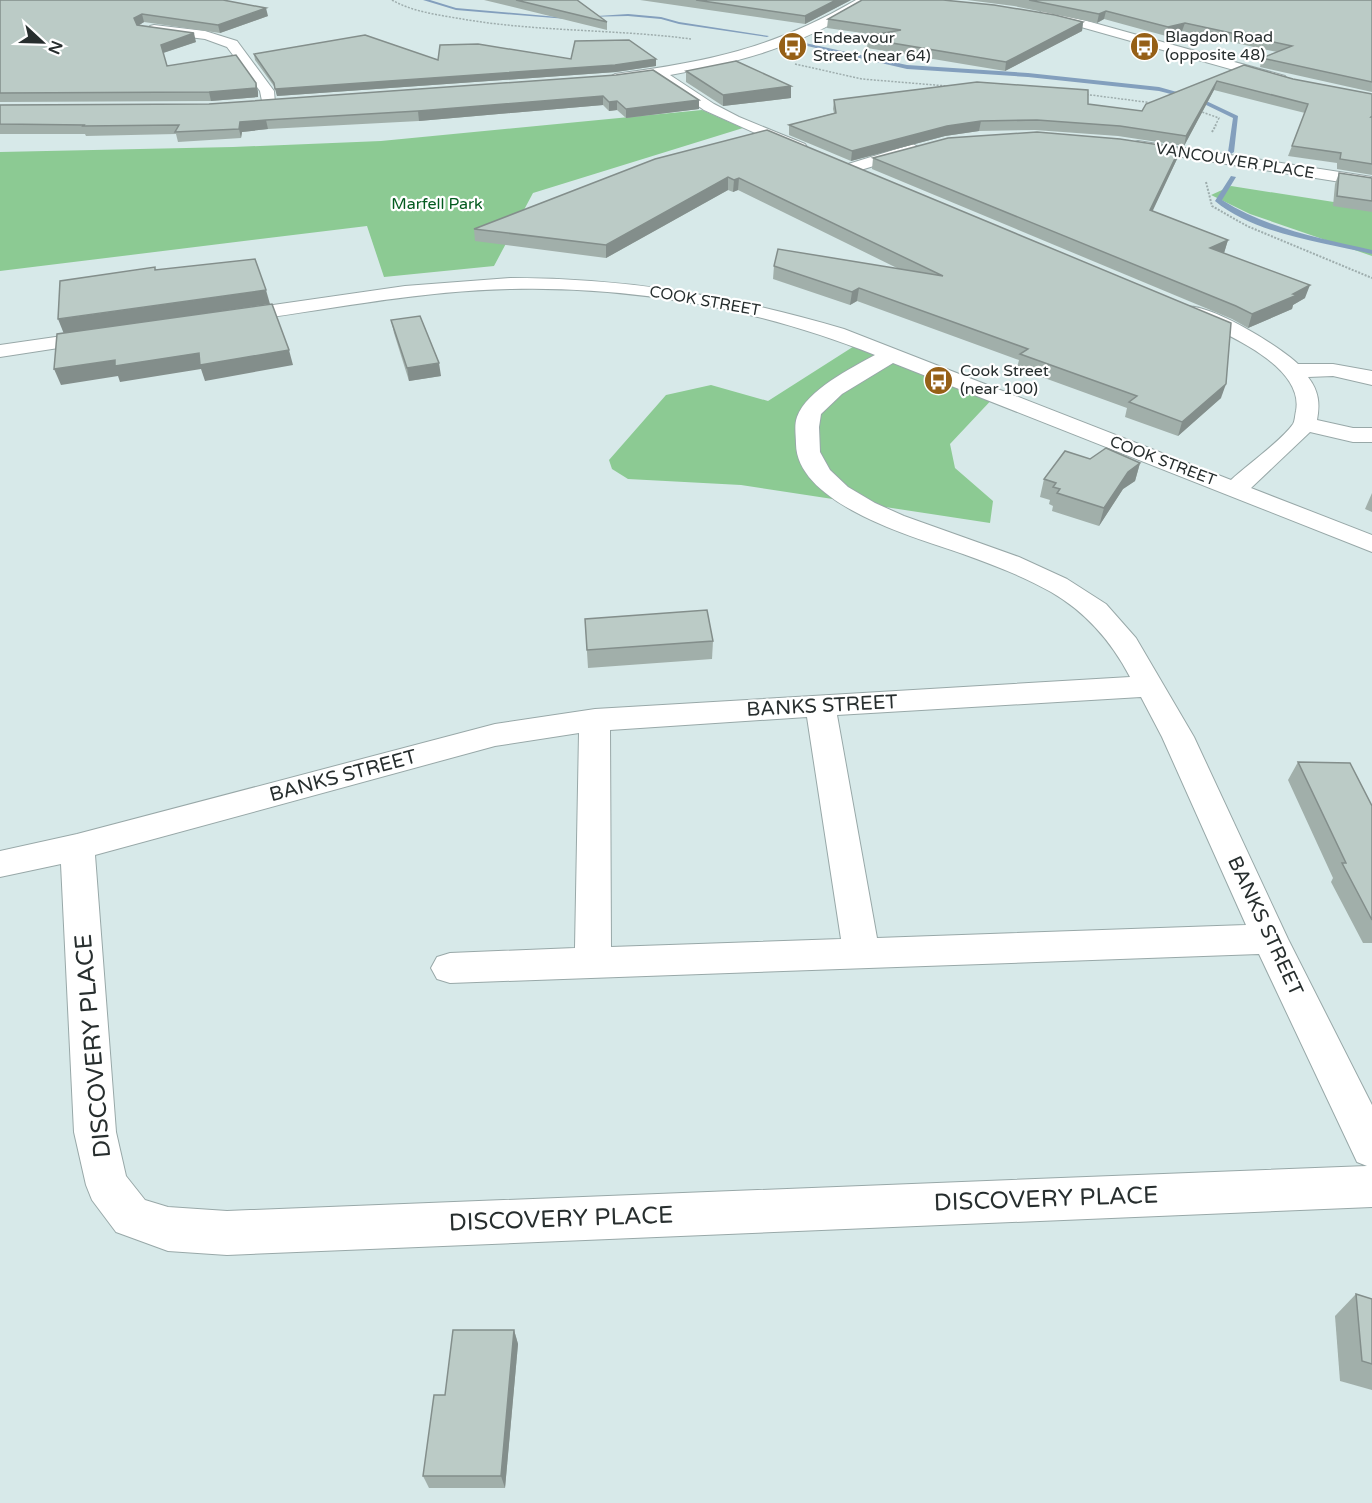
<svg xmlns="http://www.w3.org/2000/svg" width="1372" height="1503" font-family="'Varela Round',sans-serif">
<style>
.green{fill:#8cca93}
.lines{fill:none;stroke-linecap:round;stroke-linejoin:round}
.stream{fill:#839fbd;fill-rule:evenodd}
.minor-casing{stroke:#98a8a8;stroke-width:2}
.path-far1{stroke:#9eadad;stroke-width:1.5;stroke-dasharray:2 1.5;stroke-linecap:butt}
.path{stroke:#9eadad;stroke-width:2;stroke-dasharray:2 1.5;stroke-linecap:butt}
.minor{fill:#fff;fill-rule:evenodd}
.wall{fill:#a1afaa}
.shaded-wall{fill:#838e8b}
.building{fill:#bbcbc6;stroke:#838e8b;stroke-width:1.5}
.labels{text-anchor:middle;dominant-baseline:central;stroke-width:4.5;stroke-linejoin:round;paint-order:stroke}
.far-poi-label{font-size:16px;fill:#272e2e;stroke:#fff;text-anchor:start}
.far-street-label{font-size:16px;fill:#272e2e;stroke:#fff}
.far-park-label{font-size:16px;fill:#045b20;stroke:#fff}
.street-label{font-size:20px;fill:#272e2e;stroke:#fff}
.near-street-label{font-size:24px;fill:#272e2e;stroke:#fff}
</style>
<rect width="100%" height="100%" fill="#d7e9e9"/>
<g class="green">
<polygon points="702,110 743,128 533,193 494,266 384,277 367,226 0,271 0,152 233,147 381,141"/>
<polygon points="1231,186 1372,208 1372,256 1250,214 1211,195"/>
<polygon points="859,343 997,394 950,444 955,468 993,501 990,523 741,485 628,479 612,469 609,460 666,395 711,385 768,401"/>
</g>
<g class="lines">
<g class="stream">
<polygon points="423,0 430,0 456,8 569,18 567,19 456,10"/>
<polygon points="628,14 661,17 679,22 769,36 767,37 679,24 661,19 628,16 582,17"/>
<polygon points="805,43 907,65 1028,73 1159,87 1202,99 1238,116 1234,152 1231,154 1228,152 1233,118 1198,101 1159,91 1028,77 907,69 803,45"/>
<path d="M1231,176L1236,177L1222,200C1268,229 1320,238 1372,250V254C1323,242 1254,234 1215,201Z"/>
</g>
<defs>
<g id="minor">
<path d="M856,0H871C864,7 853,12 844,17C790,49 731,64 670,75L714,104L739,117L805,144L807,147L805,150H793L704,110L657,77L615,82L608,78L615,74C708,62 774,48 856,0Z"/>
<polygon points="1042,11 1087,21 1285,76 1287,79 1280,83 1081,27 1038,18 1036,15"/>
<polygon points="154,25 205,31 237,41 274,91 275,103 273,106 263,106 260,91 227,47 205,39 150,32 148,29 150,26"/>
<polygon points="1138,141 1372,177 1372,187 1132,149 1130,146 1132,143"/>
<polygon points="913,144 921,149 919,152 851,173 843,168 845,165"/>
<path d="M510,278C627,278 733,296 844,329L1231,480C1247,465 1281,441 1293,424C1295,421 1295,415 1296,411C1305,364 1218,330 1184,315L1181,311L1184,307C1207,301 1281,347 1298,364H1333L1372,371V385L1333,376L1308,377C1319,391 1320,404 1317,420L1353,428H1372V442H1353L1310,432L1251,488L1372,535V552L893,363L842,394L821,414L819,427L820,452L830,470L848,487L875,503L904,516L1019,557L1067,579L1106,604L1136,638L1194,737L1288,939L1372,1105V1207L227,1255L168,1251L116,1232L92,1200L86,1185L74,1132L61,864L0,877V851L77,834L495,724L595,709L1130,677C1111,641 1087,613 1051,592C1023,576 993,565 963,554C917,538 797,505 796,444C796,435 794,425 797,417C807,390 851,368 875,355C760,309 635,286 511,289C418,291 324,310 232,323L225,321L222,317L225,313L232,311L405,286ZM1141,697L1162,737L1246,925L877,938L837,715ZM807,717L841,939L611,947L610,730ZM579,733L575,948L450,953L437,957L431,968L437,979L450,983L1259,954L1357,1162L1367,1166L227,1211L168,1207L145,1200L126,1176L116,1132L95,855L495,746Z"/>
<polygon points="97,331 104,333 107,337 104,341 0,357 0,345"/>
</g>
</defs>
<use href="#minor" class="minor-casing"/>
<g class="path-far1">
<path d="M392,0C413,12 439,15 462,19C538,32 615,29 691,39"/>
<polyline points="795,64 862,79 947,86"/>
<polyline points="1083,94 1153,103"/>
<polyline points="1199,111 1219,118 1215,126"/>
</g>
<g class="path">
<polyline points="1212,132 1216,125"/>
<polyline points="1206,182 1212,206 1247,226 1372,278"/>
</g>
<use href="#minor" class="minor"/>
</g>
<g class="wall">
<polygon points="0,0 268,16 220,33 144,22 139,25 196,42 163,53 167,66 256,83 258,92 258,97 211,101 0,102"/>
<polygon points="484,0 577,0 607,22 607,30"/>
<polygon points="640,0 851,0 805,24"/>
<polygon points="967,0 1372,0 1372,92 1260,67 1262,58 1277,52 1182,31 1166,36 1104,19 1097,23 1014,6"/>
<polygon points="828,19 1083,22 1082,31 1005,71 867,48 868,36 876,35 827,28"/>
<polygon points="254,54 438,60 656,59 656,66 616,72 277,96 276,89 255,60"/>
<polygon points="1244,65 1293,79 1372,94 1372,175 1337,169 1337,163 1288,156 1305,113 1214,90 1184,146 1118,136 1035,130 979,131 945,136 851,161 789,135 789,125 834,113 833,109 834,100 1088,104 1142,111"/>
<polygon points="686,71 791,86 791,98 723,106 686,82"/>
<polygon points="616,75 699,109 626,118 617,110 609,111 603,105 419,121 268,129 242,132 241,138 178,142 176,134 86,136 85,134 0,134 0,105 209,104"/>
<polygon points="767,130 1221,398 1178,436 1125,417 1127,408 1017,368 1019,360 857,301 850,305 773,279 774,266 899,269 738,190 733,192 728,190 606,258 475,241 474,229"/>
<polygon points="1180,148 1177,159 1152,211 1228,240 1224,253 1305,298 1293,305 1292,309 1248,328 1232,319 872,169 873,158"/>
<polygon points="1339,173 1372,178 1372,212 1333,206 1335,184"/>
<polygon points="391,320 441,376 409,381 394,333"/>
<polygon points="1090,459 1140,463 1135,481 1123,489 1099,526 1052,511 1053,506 1049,504 1050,500 1040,497 1044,479"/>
<polygon points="1372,493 1372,512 1365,509"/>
<polygon points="585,619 713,641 712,659 588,668"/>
<polygon points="1298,762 1372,806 1372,943 1363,943 1331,882 1333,878 1288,780"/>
<polygon points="1356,1294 1372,1299 1372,1390 1340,1381 1335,1316"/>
<polygon points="514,1330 518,1344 505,1488 429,1488 423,1476 445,1395"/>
</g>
<g class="shaded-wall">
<polygon points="836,0 851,0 805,24 805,16"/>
<polygon points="266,8 268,16 220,33 218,25"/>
<polygon points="1106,11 1104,19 1097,23 1099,14"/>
<polygon points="142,14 144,22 136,27 134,18"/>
<polygon points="1083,22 1082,31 1005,71 1006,62"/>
<polygon points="1185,23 1182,31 1166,36 1168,27"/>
<polygon points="194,33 196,42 163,53 161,45"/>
<polygon points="656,59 656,66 616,72 277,96 275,89"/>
<polygon points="1217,81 1214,90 1184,146 1186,136"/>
<polygon points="256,83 258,92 258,97 211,101 209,92"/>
<polygon points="791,86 791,98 723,106 723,95"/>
<polygon points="603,96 603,105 419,121 418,111"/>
<polygon points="699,100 699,109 626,118 626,109"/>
<polygon points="617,101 617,110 609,111 609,102"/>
<polygon points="266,120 268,129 242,132 241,138 239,129 240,122"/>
<polygon points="981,121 979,131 945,136 851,161 852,151 947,126"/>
<polygon points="1180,148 1177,159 1147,223 1150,210"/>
<polygon points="728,177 728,190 606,258 606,245"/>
<polygon points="739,178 738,190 733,192 734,180"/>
<polygon points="1228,240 1224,253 1210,248"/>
<polygon points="1310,285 1305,298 1293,305 1292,309 1248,328 1252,314"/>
<polygon points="859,288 857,301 850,305 852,292"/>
<polygon points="266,290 270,304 64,334 58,319"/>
<polygon points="289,350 293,365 205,381 201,369 120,382 118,376 61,385 54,369 115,360 199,353"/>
<polygon points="439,363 441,376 409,381 407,368"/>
<polygon points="1226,384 1221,398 1178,436 1182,422"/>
<polygon points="1140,463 1135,481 1123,489 1099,526 1104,508 1128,472"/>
<polygon points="514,1330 518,1344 505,1488 501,1476"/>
</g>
<g class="building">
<polygon points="0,0 223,0 266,8 218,25 142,14 134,18 137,25 194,33 161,45 167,66 236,55 256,83 256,88 209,92 0,93"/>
<polygon points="516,0 577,0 607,22"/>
<polygon points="696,0 836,0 805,16"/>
<polygon points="862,0 943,0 994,5 1055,15 1083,22 1006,62 868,39 868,36 901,30 828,19"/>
<polygon points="1029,0 1372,0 1372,82 1262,58 1292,46 1185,23 1168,27 1106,11 1099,14"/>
<polygon points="365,35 438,60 440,45 478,44 571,59 575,41 629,40 656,59 615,65 275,89 274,83 254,54"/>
<polygon points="736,61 791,86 723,95 686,71"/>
<polygon points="1244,65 1293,79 1372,94 1372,116 1371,117 1372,117 1372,164 1340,159 1341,153 1292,146 1308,104 1217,81 1186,136 1120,126 1037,120 981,121 947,126 852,151 789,125 836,113 834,100 977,82 1088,90 1088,104 1142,111 1146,104"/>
<polygon points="653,70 699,100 626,109 617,101 609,102 603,96 418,111 266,120 240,122 239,129 175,132 179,125 83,126 84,125 0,124 0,105 209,104 616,75"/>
<polygon points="767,130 1231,323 1226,384 1182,422 1129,402 1137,396 1020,354 1028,349 859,288 852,292 774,266 778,249 943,276 739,178 734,180 728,177 606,245 474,229 655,159"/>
<polygon points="1037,132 1120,139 1180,148 1150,210 1228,240 1210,248 1310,285 1293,294 1297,295 1252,314 1236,306 873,158 948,138"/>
<polygon points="1339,173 1372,178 1372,201 1337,196"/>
<polygon points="255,259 266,290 58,319 60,281 155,267 155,270"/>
<polygon points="272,304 289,350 200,365 199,353 115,366 115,360 54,369 57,334"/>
<polygon points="420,316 439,363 407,368 391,320"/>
<polygon points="1106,448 1140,463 1128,472 1104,508 1057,493 1060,489 1053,487 1056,483 1044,479 1065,451 1090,459"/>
<polygon points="707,610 713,641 587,650 585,619"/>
<polygon points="1298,762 1350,763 1372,806 1372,920 1342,863 1346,863"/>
<polygon points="1356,1294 1372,1299 1372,1364 1362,1361"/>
<polygon points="453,1330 514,1330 501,1476 423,1476 434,1395 445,1395"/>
</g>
<defs>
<symbol id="bus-disc" viewBox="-11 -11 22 22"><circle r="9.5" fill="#966017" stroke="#fff"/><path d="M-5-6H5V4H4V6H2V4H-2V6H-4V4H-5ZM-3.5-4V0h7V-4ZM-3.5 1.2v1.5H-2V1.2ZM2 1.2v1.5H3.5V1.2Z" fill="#fff"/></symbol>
</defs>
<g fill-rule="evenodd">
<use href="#bus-disc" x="1128" y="30" width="33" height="33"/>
<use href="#bus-disc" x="776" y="30" width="33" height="33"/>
<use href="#bus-disc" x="922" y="364" width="33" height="33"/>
</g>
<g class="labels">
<g class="far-poi-label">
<text x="1165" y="37">Blagdon Road<tspan x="1165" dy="18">(opposite 48)</tspan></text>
<text x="813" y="38">Endeavour<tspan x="813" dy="18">Street (near 64)</tspan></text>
<text x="960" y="371">Cook Street<tspan x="960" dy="18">(near 100)</tspan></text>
</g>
<g class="far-street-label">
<text transform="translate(1235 161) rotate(9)">VANCOUVER PLACE</text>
<text transform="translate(705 301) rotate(10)">COOK STREET</text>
<text transform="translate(1163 461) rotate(21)">COOK STREET</text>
</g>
<g class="far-park-label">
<text x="437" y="204">Marfell Park</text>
</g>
<g class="street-label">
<text transform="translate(822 706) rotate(-3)">BANKS STREET</text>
<text transform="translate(343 776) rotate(-15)">BANKS STREET</text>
<text transform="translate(1265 926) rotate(65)">BANKS STREET</text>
</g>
<g class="near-street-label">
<text transform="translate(93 1046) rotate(-95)">DISCOVERY PLACE</text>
<text transform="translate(1046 1199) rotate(-2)">DISCOVERY PLACE</text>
<text transform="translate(561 1219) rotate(-2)">DISCOVERY PLACE</text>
</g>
</g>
<g transform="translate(42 42) rotate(112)" stroke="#ffffff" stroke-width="4.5" paint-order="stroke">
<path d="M0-4.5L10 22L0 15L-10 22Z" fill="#272e2e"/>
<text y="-9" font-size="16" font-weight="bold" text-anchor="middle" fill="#272e2e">N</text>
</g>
</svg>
